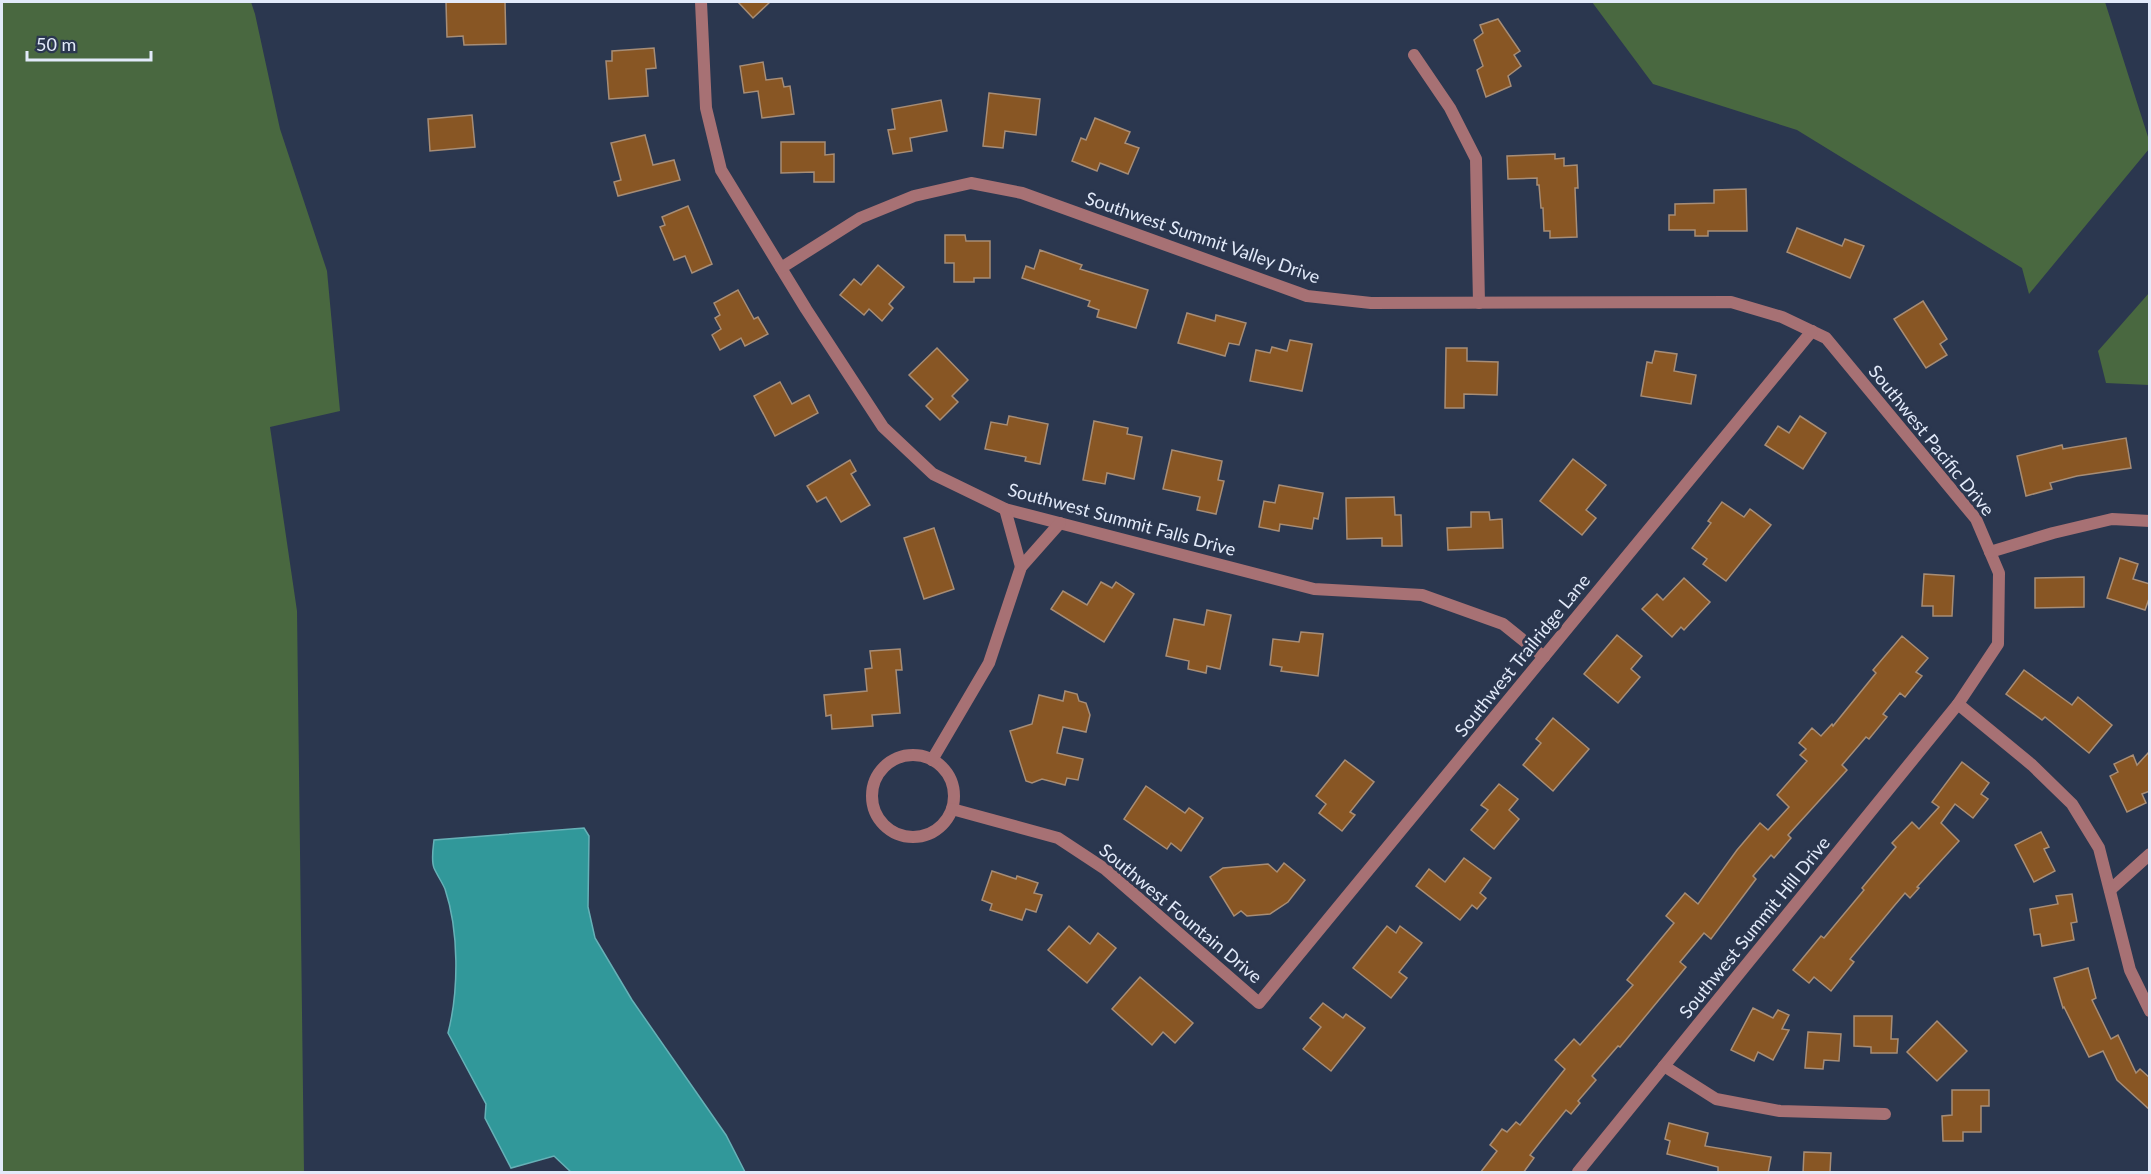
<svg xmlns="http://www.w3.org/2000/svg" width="2151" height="1174" font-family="Lato,sans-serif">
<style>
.green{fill:#496840}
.water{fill:#31989a;stroke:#66b1b7;stroke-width:1.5}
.building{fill:#885624;stroke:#a78d76;stroke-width:1.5}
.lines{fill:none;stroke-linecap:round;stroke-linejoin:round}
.street{stroke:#a77174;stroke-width:12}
.labels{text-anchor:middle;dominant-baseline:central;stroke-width:6;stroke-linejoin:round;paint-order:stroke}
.street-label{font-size:18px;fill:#e2eafa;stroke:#2b374f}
</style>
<rect width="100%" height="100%" fill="#2b374f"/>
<g class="green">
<polygon points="2,2 251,2 255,14 280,129 327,271 340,411 270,427 297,611 304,1172 2,1172"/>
<polygon points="1592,2 2105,2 2149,140 2149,149 2029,294 2022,268 1797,130 1653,84"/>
<polygon points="2149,293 2149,385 2106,383 2098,351"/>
</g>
<path class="water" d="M584,828L589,836L588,907L595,938L632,1000L726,1135L745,1172H571L554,1156L511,1168L485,1118L486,1104L448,1033C459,990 459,931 445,889C442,882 437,875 434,868C431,860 433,849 434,840Z"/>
<g class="building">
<polygon points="446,2 505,2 506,44 464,45 463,36 447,37"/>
<polygon points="738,2 770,2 753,18"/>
<polygon points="1498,19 1520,51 1514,55 1521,66 1508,76 1511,86 1486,97 1477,70 1483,66 1474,40 1483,33 1480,25"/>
<polygon points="654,48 656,68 646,69 648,96 609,99 606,61 612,61 612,51"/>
<polygon points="763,62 766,80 782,78 784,87 790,86 794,114 762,118 758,91 744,93 740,66"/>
<polygon points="989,93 1040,99 1036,135 1005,131 1003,148 983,146"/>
<polygon points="941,100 947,131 910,138 912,151 893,154 888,130 895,129 892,109"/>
<polygon points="472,115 475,147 430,151 428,119"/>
<polygon points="1095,118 1130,132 1125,143 1139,148 1128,174 1100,163 1097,171 1072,161 1081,138 1086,140"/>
<polygon points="645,135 653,165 674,160 680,180 618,196 614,182 621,180 611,143"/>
<polygon points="781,142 825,142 825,155 834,154 834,182 814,182 814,172 781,173"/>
<polygon points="1555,154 1555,159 1564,158 1564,166 1577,165 1578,188 1575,188 1577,237 1550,238 1550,231 1544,231 1543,208 1541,208 1539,185 1537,185 1537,178 1508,179 1507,156"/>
<polygon points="1746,189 1747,231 1708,231 1708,236 1695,236 1695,230 1669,230 1669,215 1675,215 1675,204 1714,203 1714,190"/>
<polygon points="688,206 712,264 692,273 685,256 674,260 660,227 665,225 662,217"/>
<polygon points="1797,228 1842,246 1845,239 1864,246 1850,278 1787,252"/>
<polygon points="945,235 965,235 966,241 990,241 990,278 974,278 974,282 954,282 954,263 945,263"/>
<polygon points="1040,250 1082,265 1080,269 1148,290 1136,328 1097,317 1099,310 1088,306 1090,301 1022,278 1026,266 1034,269"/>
<polygon points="878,265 904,287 889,304 893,308 882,321 869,309 864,315 840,295 854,279 861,285"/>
<polygon points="738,290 754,319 758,317 768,334 745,346 741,338 720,350 712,335 721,329 715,318 720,315 714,303"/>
<polygon points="1923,301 1947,339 1940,344 1947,355 1926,368 1894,319"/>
<polygon points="1187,313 1215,321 1216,315 1246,323 1239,345 1229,343 1225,356 1178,343"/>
<polygon points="1290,340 1312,344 1302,391 1250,381 1256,350 1270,353 1272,347 1287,351"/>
<polygon points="937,348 968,380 952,396 958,402 940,420 926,406 933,399 909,375"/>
<polygon points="1446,348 1467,348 1467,361 1498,362 1497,395 1464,394 1464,408 1445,408"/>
<polygon points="1655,351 1677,354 1674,371 1696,375 1691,404 1641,396 1647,362 1652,363"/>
<polygon points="780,382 792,404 809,395 818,413 775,436 754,396"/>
<polygon points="1009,416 1048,424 1040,464 1025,461 1026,457 985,449 991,422 1007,425"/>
<polygon points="1800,416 1826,433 1803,469 1765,445 1778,426 1789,433"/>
<polygon points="1094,421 1128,428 1127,434 1142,437 1134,479 1107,473 1105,484 1083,480"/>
<polygon points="2126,438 2131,468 2077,476 2050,483 2052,489 2026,496 2017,456 2062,445 2063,449"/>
<polygon points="1172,450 1222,461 1218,480 1224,481 1216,514 1197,510 1200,497 1163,489"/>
<polygon points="1573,459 1606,485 1586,510 1596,518 1582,535 1540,501"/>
<polygon points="850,460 856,471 851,474 870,505 841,522 826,497 817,502 807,486"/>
<polygon points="1279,485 1323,493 1318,519 1314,518 1312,529 1280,524 1279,531 1259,527 1264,501 1275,503"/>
<polygon points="1394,497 1395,515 1401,515 1402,546 1382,546 1382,538 1347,539 1346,498"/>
<polygon points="1722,502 1744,517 1750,509 1771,525 1726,581 1703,564 1707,559 1692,548 1711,523 1708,521"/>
<polygon points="1471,512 1489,512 1490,520 1502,519 1503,548 1448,550 1447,528 1471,527"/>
<polygon points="934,528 954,589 924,599 904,538"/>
<polygon points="2120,558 2138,564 2133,579 2150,584 2150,596 2145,610 2107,598"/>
<polygon points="1924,574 1954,576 1952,616 1933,616 1933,606 1922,606"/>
<polygon points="2084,577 2084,607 2035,608 2035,578"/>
<polygon points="1684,578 1710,602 1684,630 1681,627 1672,637 1642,609 1657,594 1663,600"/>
<polygon points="1101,582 1112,588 1116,582 1134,594 1104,642 1051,609 1063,591 1087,605"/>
<polygon points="1207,610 1231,615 1220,669 1207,666 1206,673 1188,669 1189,661 1166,656 1174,619 1204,625"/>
<polygon points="1301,632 1323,634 1318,676 1281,671 1282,667 1270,665 1273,639 1299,642"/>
<polygon points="1617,635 1642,656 1631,669 1640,677 1618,703 1584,674"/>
<polygon points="1902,636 1928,658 1916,672 1922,676 1905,697 1900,693 1883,714 1887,717 1869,739 1866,737 1842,765 1847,770 1788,835 1791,838 1774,858 1771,855 1753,876 1756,879 1711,939 1704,933 1680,962 1686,967 1620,1047 1618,1046 1592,1076 1596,1080 1578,1101 1580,1103 1571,1114 1566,1110 1541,1141 1530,1155 1534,1158 1523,1173 1480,1173 1497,1151 1490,1145 1502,1129 1507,1132 1516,1122 1520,1125 1565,1069 1555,1060 1574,1039 1580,1045 1633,985 1627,980 1674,923 1666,916 1685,893 1698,904 1737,850 1760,823 1768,830 1789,807 1777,795 1807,761 1800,755 1806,749 1799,743 1812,728 1821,736 1832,724 1833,726 1876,673 1873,670"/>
<polygon points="900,649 902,670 896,670 900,713 872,715 873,726 832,729 831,715 826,716 824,695 867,691 865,669 872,668 870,651"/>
<polygon points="2024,670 2072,705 2078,697 2112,725 2089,753 2045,717 2042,720 2006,694"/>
<polygon points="1065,691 1077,694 1079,701 1086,703 1090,715 1086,732 1063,727 1057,753 1083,759 1078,780 1067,778 1065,785 1042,779 1032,783 1026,781 1010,731 1032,724 1039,695 1063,701"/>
<polygon points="1553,718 1589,749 1553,791 1523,765 1541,743 1536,739"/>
<polygon points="2150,751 2150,791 2142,794 2146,803 2127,812 2110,776 2118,772 2114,764 2133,755 2137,765"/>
<polygon points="1345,760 1374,782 1350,812 1355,815 1342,831 1319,813 1326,804 1316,796"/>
<polygon points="1962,762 1989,783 1981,794 1988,799 1973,818 1955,804 1941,823 1959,841 1917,887 1919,888 1910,898 1905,893 1894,906 1850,959 1854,962 1831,991 1814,977 1809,983 1793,970 1821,936 1824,938 1864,890 1862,888 1896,847 1892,843 1912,822 1919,829 1939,807 1932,802"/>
<polygon points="1499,784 1518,799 1509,810 1519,819 1494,849 1471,830 1488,810 1481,805"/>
<polygon points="1146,786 1185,813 1189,808 1203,818 1181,851 1171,843 1167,849 1124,819"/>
<polygon points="2041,832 2049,847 2044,849 2055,871 2034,882 2015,845"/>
<polygon points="1464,858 1491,878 1480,893 1486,898 1477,909 1472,905 1460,920 1416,886 1429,869 1445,882"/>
<polygon points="1284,863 1305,880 1288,902 1270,914 1247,916 1241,911 1234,916 1210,877 1223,868 1268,864 1277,872"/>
<polygon points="992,871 1016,879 1017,876 1038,883 1034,893 1042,895 1036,912 1026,909 1022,920 990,910 992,904 982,900"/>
<polygon points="2072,894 2077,922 2071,923 2074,940 2042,946 2040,934 2034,935 2030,909 2058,904 2056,896"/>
<polygon points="1069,926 1090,944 1098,933 1116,948 1087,983 1048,950"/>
<polygon points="1387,926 1396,933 1400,926 1422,943 1399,972 1407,978 1391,998 1353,968"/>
<polygon points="2088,968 2096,998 2092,1000 2111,1039 2118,1035 2136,1073 2140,1069 2150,1078 2150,1110 2117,1080 2103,1051 2089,1057 2064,1007 2063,1008 2054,978"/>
<polygon points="1140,977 1193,1023 1175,1043 1163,1032 1152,1045 1112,1009"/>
<polygon points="1323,1003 1343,1018 1346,1014 1365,1028 1331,1071 1303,1049 1321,1027 1310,1018"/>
<polygon points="1753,1008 1773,1018 1778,1010 1789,1015 1782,1029 1789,1030 1773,1060 1758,1052 1754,1061 1731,1050"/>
<polygon points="1854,1016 1892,1016 1891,1039 1898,1039 1897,1053 1871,1053 1871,1047 1854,1046"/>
<polygon points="1937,1021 1967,1051 1937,1081 1907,1052"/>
<polygon points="1808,1032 1841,1034 1839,1061 1824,1060 1823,1069 1805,1068"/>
<polygon points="1952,1090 1989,1090 1989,1106 1981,1106 1981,1132 1963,1132 1963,1141 1943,1141 1942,1116 1952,1115"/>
<polygon points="1669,1123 1708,1133 1705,1146 1771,1157 1768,1173 1718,1173 1718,1167 1667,1154 1670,1141 1665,1139"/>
<polygon points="1804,1152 1831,1153 1830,1172 1803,1173"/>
</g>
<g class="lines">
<g class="street">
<polyline points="701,2 706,108 721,170 806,309 883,427 933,474 1005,509 1314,589 1422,595 1503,624 1544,657"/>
<polyline points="1414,55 1450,108 1476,159 1479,303"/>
<polyline points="781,268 860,218 914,196 971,183 1022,193 1307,296 1371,303 1731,302 1782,317 1826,338 1976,519 1999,573 1998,644 1958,704 1578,1172"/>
<polyline points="1005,509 1021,567"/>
<polyline points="1990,552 2053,533 2112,519 2150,521"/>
<polyline points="1958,704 2032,765 2072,804 2099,848 2130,970 2150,1011"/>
<circle cx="913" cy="796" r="41"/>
<polyline points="932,760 989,663 1021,567 1060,523"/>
<polyline points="952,809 1058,838 1105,869 1259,1003 1812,331"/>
<polyline points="2110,890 2150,854"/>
<polyline points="1664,1066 1716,1099 1780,1111 1885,1114"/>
</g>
</g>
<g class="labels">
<g class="street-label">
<text transform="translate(1203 237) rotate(19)">Southwest Summit Valley Drive</text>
<text transform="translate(1932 440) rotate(51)">Southwest Pacific Drive</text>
<text transform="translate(1122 519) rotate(15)">Southwest Summit Falls Drive</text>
<text transform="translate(1522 655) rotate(-51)">Southwest Trailridge Lane</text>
<text transform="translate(1181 913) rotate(40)">Southwest Fountain Drive</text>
<text transform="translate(1754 927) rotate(-51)">Southwest Summit Hill Drive</text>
</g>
</g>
<rect width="2151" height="1174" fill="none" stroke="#e2eafa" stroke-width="6"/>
<path d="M27 51v9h124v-9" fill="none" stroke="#e2eafa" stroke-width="3"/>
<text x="36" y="51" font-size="18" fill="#e2eafa" stroke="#2b374f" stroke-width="4.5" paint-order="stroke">50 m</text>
</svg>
